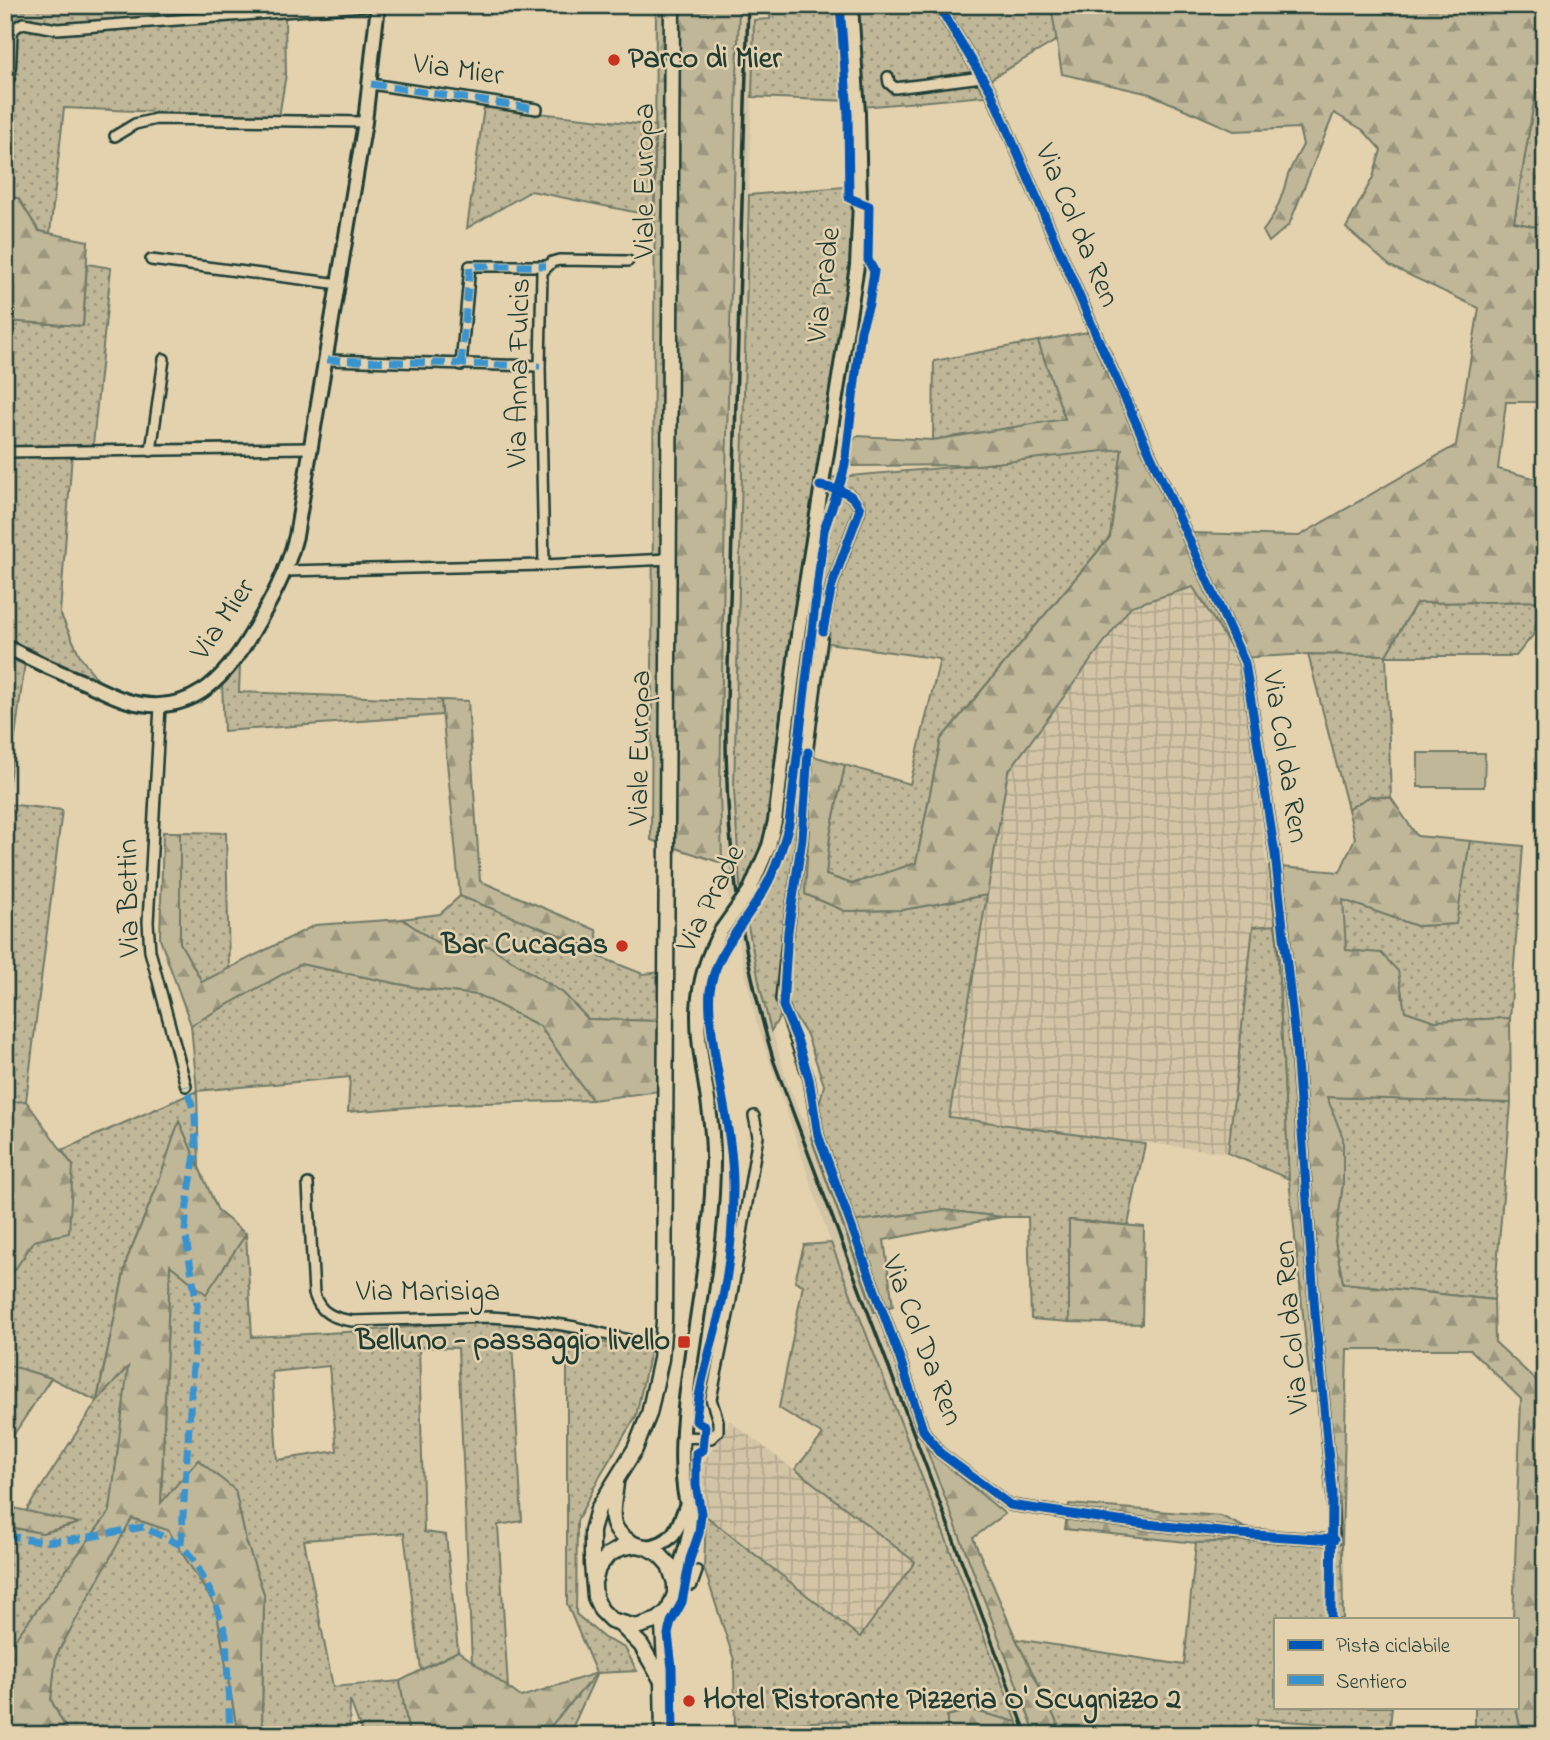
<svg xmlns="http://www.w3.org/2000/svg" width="1550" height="1740" font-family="'Indie Flower',sans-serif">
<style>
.built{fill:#d2c4a4}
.industrial{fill:url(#industrial-grid)}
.grass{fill:url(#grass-dots);stroke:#707a66;stroke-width:2;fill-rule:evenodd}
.forest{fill:url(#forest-firs);stroke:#707a66;stroke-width:2}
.garden{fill:#c0b798;stroke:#707a66;stroke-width:2}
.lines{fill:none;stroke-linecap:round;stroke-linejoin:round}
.minor-casing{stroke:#1f3d34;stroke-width:14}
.tertiary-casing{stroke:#1f3d34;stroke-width:18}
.secondary-casing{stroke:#1f3d34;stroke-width:18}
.primary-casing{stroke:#1f3d34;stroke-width:19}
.minor{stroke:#e4d2af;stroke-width:9}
.tertiary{stroke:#e4d2af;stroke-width:12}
.secondary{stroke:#e4d2af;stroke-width:12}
.primary{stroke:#e4d2af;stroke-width:14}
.rail{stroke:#1f3d34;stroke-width:3.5}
.secondary-bridge-casing{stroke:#1f3d34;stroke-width:18;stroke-linecap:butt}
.secondary-bridge{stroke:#e4d2af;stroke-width:12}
.quiet{stroke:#3993ce;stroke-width:7;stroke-dasharray:14 7;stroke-linecap:butt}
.cycleway-casing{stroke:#e4d2af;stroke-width:13}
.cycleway{stroke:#0057b8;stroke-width:9}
.poi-dot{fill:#c8321e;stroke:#e4d2af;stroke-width:2.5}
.labels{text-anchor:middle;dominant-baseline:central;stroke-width:5;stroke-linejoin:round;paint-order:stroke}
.poi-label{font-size:30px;font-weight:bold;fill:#1f3d34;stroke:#e4d2af;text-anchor:start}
.street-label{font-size:30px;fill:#1f3d34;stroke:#e4d2af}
</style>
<defs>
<pattern id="industrial-grid" width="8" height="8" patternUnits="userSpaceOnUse" patternTransform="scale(1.75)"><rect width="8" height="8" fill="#d2c4a4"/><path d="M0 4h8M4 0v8" fill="none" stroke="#b4a98e"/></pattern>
<pattern id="grass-dots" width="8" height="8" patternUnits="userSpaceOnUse" patternTransform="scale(1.75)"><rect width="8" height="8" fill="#c0b798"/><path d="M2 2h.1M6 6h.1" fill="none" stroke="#9b967d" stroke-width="1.8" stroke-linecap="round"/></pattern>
<pattern id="forest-firs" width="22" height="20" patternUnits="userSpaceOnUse" patternTransform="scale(1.75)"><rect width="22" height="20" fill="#c0b798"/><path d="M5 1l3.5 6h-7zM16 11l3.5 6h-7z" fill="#9b967d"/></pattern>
</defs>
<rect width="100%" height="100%" fill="#e4d2af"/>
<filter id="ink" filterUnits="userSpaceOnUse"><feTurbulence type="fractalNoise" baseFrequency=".0143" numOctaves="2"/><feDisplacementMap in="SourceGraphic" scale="14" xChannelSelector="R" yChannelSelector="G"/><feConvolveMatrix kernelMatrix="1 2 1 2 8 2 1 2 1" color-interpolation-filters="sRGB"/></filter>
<g filter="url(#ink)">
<polygon class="built" points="739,5 754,5 734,789 740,885 760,987 787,1082 811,1138 874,1312 1036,1735 1022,1735 831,1243 756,1021 727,889 722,863 720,792 725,506"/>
<g class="industrial">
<polygon points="1193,587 1238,658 1275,925 1253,928 1228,1153 949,1118 1008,772 1131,606"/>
<polygon points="730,1421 915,1562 860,1637 706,1516 701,1466"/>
<polygon points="844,1720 862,1735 784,1735 783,1725"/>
</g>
<g class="grass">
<polygon points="5,5 276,5 285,15 286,74 279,117 64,108 50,233 39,231 18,198 5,197"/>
<polygon points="771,5 985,5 986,10 994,5 1051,5 1057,40 979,86 986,96 851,108 849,101 752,97 754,20 770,19"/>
<polygon points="1540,64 1545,64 1545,156 1538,213 1545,215 1545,229 1514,222"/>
<polygon points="484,107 655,126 654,216 531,191 467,228"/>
<polygon points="855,186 848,283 815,479 977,465 1122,448 1110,537 941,739 916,863 852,884 826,875 830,835 845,765 910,784 940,659 828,643 813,756 805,894 845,911 902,910 987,895 949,1117 1145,1144 1128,1225 1069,1220 1069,1322 1031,1319 1028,1217 1002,1217 944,1210 842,1223 811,1138 824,1085 807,1035 787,1005 771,1031 760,987 740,885 734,789 749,195"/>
<polygon points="87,264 111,268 92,454 72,454 60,613 81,658 105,689 27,647 6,804 62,810 26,1101 5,1103 5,321 83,326"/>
<polygon points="1038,341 1065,419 933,440 934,361"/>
<polygon points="1542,601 1533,635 1516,656 1386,656 1391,798 1371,796 1348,809 1308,654 1386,655 1416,603"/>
<polygon points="241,640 239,692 441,700 442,715 224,731 222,683"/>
<polygon points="180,832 226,833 229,969 202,982 180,943"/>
<polygon points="1470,841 1523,846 1510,1018 1435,1021 1405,1011 1346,951 1342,899 1417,926 1455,924"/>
<polygon points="460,896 600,951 600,957 643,974 662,972 659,1021 588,1019 563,993 489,946 446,949 402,919 440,914"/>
<polygon points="1275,925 1277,940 1289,1179 1228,1153 1253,927"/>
<polygon points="300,964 424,989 479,995 540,1026 592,1100 448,1104 348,1112 350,1077 197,1091 199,1168 179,1122 158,1184 127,1259 97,1399 129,1365 110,1511 5,1653 5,1550 13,1528 42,1533 77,1524 26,1511 97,1401 51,1378 5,1364 5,1272 8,1279 34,1241 73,1166 62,1150 197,1091 191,1025"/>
<polygon points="1327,1097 1511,1103 1494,1300 1343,1283 1335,1241 1343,1183"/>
<path d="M246,1234L252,1337L364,1331L451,1323L496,1322L537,1324L605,1343L650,1351L636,1416L602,1472L577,1521L576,1614L604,1638L625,1648L637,1671L597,1673L569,1735H543L596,1673L567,1604V1350L512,1341L522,1521L498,1525L508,1688L472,1662L458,1348L419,1347L424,1532L446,1535L458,1651L421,1670L404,1533L304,1540L333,1687L400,1681L409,1735H363L350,1700L349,1735H268L262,1722L264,1594L246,1541L235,1490L161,1504L170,1265L206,1293ZM329,1366L337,1451L277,1460L272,1372Z"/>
<polygon points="831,1243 1017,1722 971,1710 947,1716 947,1735 862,1735 844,1720 783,1724 784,1735 735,1735 734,1660 704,1568 706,1516 860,1637 915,1562 795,1469 823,1435 779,1408 803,1285 795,1281 804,1245"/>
<polygon points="131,1518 168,1530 216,1607 238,1735 145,1735 141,1730 68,1733 51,1700 56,1656"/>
<polygon points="1268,1539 1342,1544 1343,1619 1275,1619 1275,1707 1392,1707 1389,1735 1327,1735 1328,1724 1258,1719 1255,1735 1063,1735 1016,1639 1184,1665 1196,1543"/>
<polygon points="1475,1707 1516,1707 1522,1735 1475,1735"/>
</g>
<g class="forest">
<polygon points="656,5 739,5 725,506 720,792 722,863 651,840"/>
<path d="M1051,5H1545V64L1540,65L1514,222L1545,229V402H1506L1498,469L1545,481V578L1542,601L1416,603L1386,655L1308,654L1238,658L1193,587L1131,606L1008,772L987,895L902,910L845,911L805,894L813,756L845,765L830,835L826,875L852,884L916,863L941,739L1110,537L1122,449L977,465L851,466V444L857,436L933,440L1065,419L1038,341L1093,331L1192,533L1299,536L1456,445L1479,308L1390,266L1346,228L1373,177L1381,150L1363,130L1334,113L1289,225L1269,242L1263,231C1277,213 1282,196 1288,175C1292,165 1298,154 1303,145L1299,128L1234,131L1150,94L1062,74Z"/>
<polygon points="5,197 18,198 39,231 88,241 83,326 5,321"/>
<polygon points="441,700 468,701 480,881 596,930 600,951 460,896"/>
<polygon points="1371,796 1391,798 1417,836 1470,841 1456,924 1417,926 1343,900 1346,950 1381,953 1398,971 1405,1011 1435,1021 1510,1018 1511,1103 1327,1097 1343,1138 1343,1183 1335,1241 1343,1283 1494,1300 1495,1342 1539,1383 1545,1379 1545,1735 1522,1735 1516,1707 1517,1619 1513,1619 1521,1399 1470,1349 1347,1349 1342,1544 1332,1543 1325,1392 1311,1392 1289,1179 1277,940 1269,866 1340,872 1355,838 1348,809"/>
<polygon points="163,832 180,832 180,943 202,982 315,925 402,919 446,949 489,946 563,993 588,1019 659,1021 660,1091 592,1100 540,1026 479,995 424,989 301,964 191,1025 160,939"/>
<polygon points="26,1101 73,1166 69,1233 34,1241 8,1280 5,1271 5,1103"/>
<polygon points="179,1121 218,1211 246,1234 206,1294 170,1265 161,1503 198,1460 235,1490 246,1541 264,1594 262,1721 268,1735 238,1735 216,1607 168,1530 132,1518 56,1656 51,1700 68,1733 142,1730 145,1735 5,1735 5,1653 110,1511 128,1367 97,1401 127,1259 158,1184"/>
<polygon points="944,1210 1002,1217 884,1240 893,1306 874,1312 842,1223"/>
<polygon points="1069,1220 1144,1227 1142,1324 1069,1322"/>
<polygon points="5,1364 51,1378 5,1448"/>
<polygon points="926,1448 1005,1514 973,1538 1016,1639 1063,1735 1036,1735"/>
<polygon points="1069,1504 1221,1516 1268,1539 1196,1543 1065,1529"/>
<polygon points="5,1506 79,1523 42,1533 5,1526"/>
<polygon points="458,1651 521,1697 597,1673 543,1735 409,1735 400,1681"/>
<polygon points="971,1710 1017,1722 1022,1735 947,1735 947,1716"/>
</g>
<polygon class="garden" points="1418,753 1485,753 1484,787 1418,787"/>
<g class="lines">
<defs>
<g id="minor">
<polyline points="888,77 889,83 895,88 982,77"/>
<polyline points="371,84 537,109"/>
<polyline points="5,87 10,76 12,33 15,28 23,23 57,29 377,5"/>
<polyline points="115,136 135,124 156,119 365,122"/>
<polyline points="151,260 340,284"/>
<polyline points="327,360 540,366"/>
<polyline points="461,365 470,266 546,266"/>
<polyline points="151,451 164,359"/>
<polyline points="5,452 312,448"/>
<path d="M820,486C838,489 854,492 860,509L832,585L824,623L808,746L802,839L788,931L781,999L809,1079L818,1135L900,1359L923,1430L939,1452L1010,1505L1119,1521L1239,1534L1334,1540L1332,1492L1315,1313L1296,1047L1275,854L1245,663L1098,339L990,90L938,5"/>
<polyline points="544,565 540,366 542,272 552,262 559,260 628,261"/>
<polyline points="286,571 544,565 669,559"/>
<polyline points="160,706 148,922 150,951 186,1086"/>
<path d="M308,1184L314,1294C320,1313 333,1318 352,1321L490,1317L531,1320L575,1327L662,1348"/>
<polyline points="682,1437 711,1438 718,1431 718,1421 711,1399 731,1300 758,1136 754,1116"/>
<polyline points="675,1583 692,1585 697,1571"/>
</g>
<path id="tertiary" d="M5,646C32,660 60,673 88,684C101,690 114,697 128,701C188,718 224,681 252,633C271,601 287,572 296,536L365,122L378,5"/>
<g id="secondary">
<polyline points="750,890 769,846 775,821 799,627 857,266 860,203 858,113 851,5"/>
<path d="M646,1547C673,1544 678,1529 686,1506"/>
<path d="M675,1579C681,1563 688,1546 690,1528C691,1514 685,1500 684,1487C681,1464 682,1440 684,1418C692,1330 714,1242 713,1154C712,1071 675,1012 721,931"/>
</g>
<g id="primary">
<path d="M616,1483C613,1511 604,1530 636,1545"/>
<polyline points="595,1579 598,1568 608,1555 621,1548 636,1545 646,1547 659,1554 669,1565 675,1583 675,1594 663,1625 665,1664 662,1681 663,1735"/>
<polyline points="667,1612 658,1620 636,1627 611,1620 601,1610 595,1597 592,1564 592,1531 598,1509 635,1449 649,1414 661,1359 664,1321 672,5"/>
<polyline points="621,1625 641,1645 662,1681"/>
</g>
</defs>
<use href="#minor" class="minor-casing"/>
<use href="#tertiary" class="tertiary-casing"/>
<use href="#secondary" class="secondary-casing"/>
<use href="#primary" class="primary-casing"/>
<use href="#minor" class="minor"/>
<use href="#tertiary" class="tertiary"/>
<use href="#secondary" class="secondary"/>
<use href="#primary" class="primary"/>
<path class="rail" d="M748,5L726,734C726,851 741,951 774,1062L1027,1735"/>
<defs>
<polyline id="secondary-bridge" points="721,931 750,890"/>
</defs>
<use href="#secondary-bridge" class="secondary-bridge-casing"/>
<use href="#secondary-bridge" class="secondary-bridge"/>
<g class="quiet">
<polyline points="371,84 537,109"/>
<polyline points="327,360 540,366"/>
<polyline points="461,365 470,266 546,266"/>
<polyline points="5,1535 43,1542 79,1539 143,1527 181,1545 194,1560 214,1599 226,1635 230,1735"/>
<polyline points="181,1545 197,1305 185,1232 187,1205 196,1148 195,1115 186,1086"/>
</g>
<defs>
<g id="cycleway">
<polyline points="938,5 990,90 1098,339 1245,663 1275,854 1296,1047 1315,1313 1332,1492 1331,1619"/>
<path d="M820,486C838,489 854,492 860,509L832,585L823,631"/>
<polyline points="808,752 802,839 788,931 783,1006 798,1042 809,1079 818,1135 900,1359 923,1430 939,1452 1010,1505 1119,1521 1239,1534 1334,1540"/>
<path d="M673,1735L672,1668L668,1634L671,1622L682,1602L690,1559L699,1533L701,1513L696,1485V1453L703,1450L705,1426L696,1421C699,1379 715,1338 723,1297C730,1262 733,1227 733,1191C734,1144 721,1096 714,1049C712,1030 708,1010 710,991C714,956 741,927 759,898C774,875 782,850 789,824L824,530L841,481L845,465L861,330L869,304L874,271L868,260L869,206L849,198L848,114L840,5"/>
</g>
</defs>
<use href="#cycleway" class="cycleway-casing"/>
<use href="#cycleway" class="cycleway"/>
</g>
</g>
<g class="poi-dot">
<circle cx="614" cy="60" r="7"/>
<circle cx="622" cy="946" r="7"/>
<rect x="677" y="1335" width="14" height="14" rx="3.5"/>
<circle cx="689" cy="1701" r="7"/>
</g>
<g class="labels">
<g class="poi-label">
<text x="628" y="60">Parco di Mier</text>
<text x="608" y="946" text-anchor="end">Bar CucaGas</text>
<text x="670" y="1342" text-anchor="end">Belluno - passaggio livello</text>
<text x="703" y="1701">Hotel Ristorante Pizzeria O' Scugnizzo 2</text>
</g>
<g class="street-label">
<text transform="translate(458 71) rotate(8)">Via Mier</text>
<text transform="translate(646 181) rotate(-90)">Viale Europa</text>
<text transform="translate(1076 226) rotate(67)">Via Col da Ren</text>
<text transform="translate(825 285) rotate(-83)">Via Prade</text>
<text transform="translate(520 373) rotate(-89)">Via Anna Fulcis</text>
<text transform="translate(224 620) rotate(-56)">Via Mier</text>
<text transform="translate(641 748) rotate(-89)">Viale Europa</text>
<text transform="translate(1284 757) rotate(81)">Via Col da Ren</text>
<text transform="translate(130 898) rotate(-91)">Via Bettin</text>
<text transform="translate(712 899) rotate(-63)">Via Prade</text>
<text x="428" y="1293">Via Marisiga</text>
<text transform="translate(1293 1327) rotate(-95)">Via Col da Ren</text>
<text transform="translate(921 1341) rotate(69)">Via Col Da Ren</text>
</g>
</g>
<rect width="1550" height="1740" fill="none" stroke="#e4d2af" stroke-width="28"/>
<rect x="14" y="14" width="1522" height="1712" fill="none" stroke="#1f3d34" stroke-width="2.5" filter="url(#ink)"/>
<rect x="1274" y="1618" width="245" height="91" fill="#e4d2af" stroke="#95967e" stroke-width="2"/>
<rect x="1288" y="1640" width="35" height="10" fill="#0057b8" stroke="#95967e" stroke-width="2"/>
<text x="1336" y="1652" font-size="21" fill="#1f3d34">Pista ciclabile</text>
<rect x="1288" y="1675" width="35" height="10" fill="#3993ce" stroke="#95967e" stroke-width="2"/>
<text x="1336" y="1688" font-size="21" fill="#1f3d34">Sentiero</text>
</svg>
